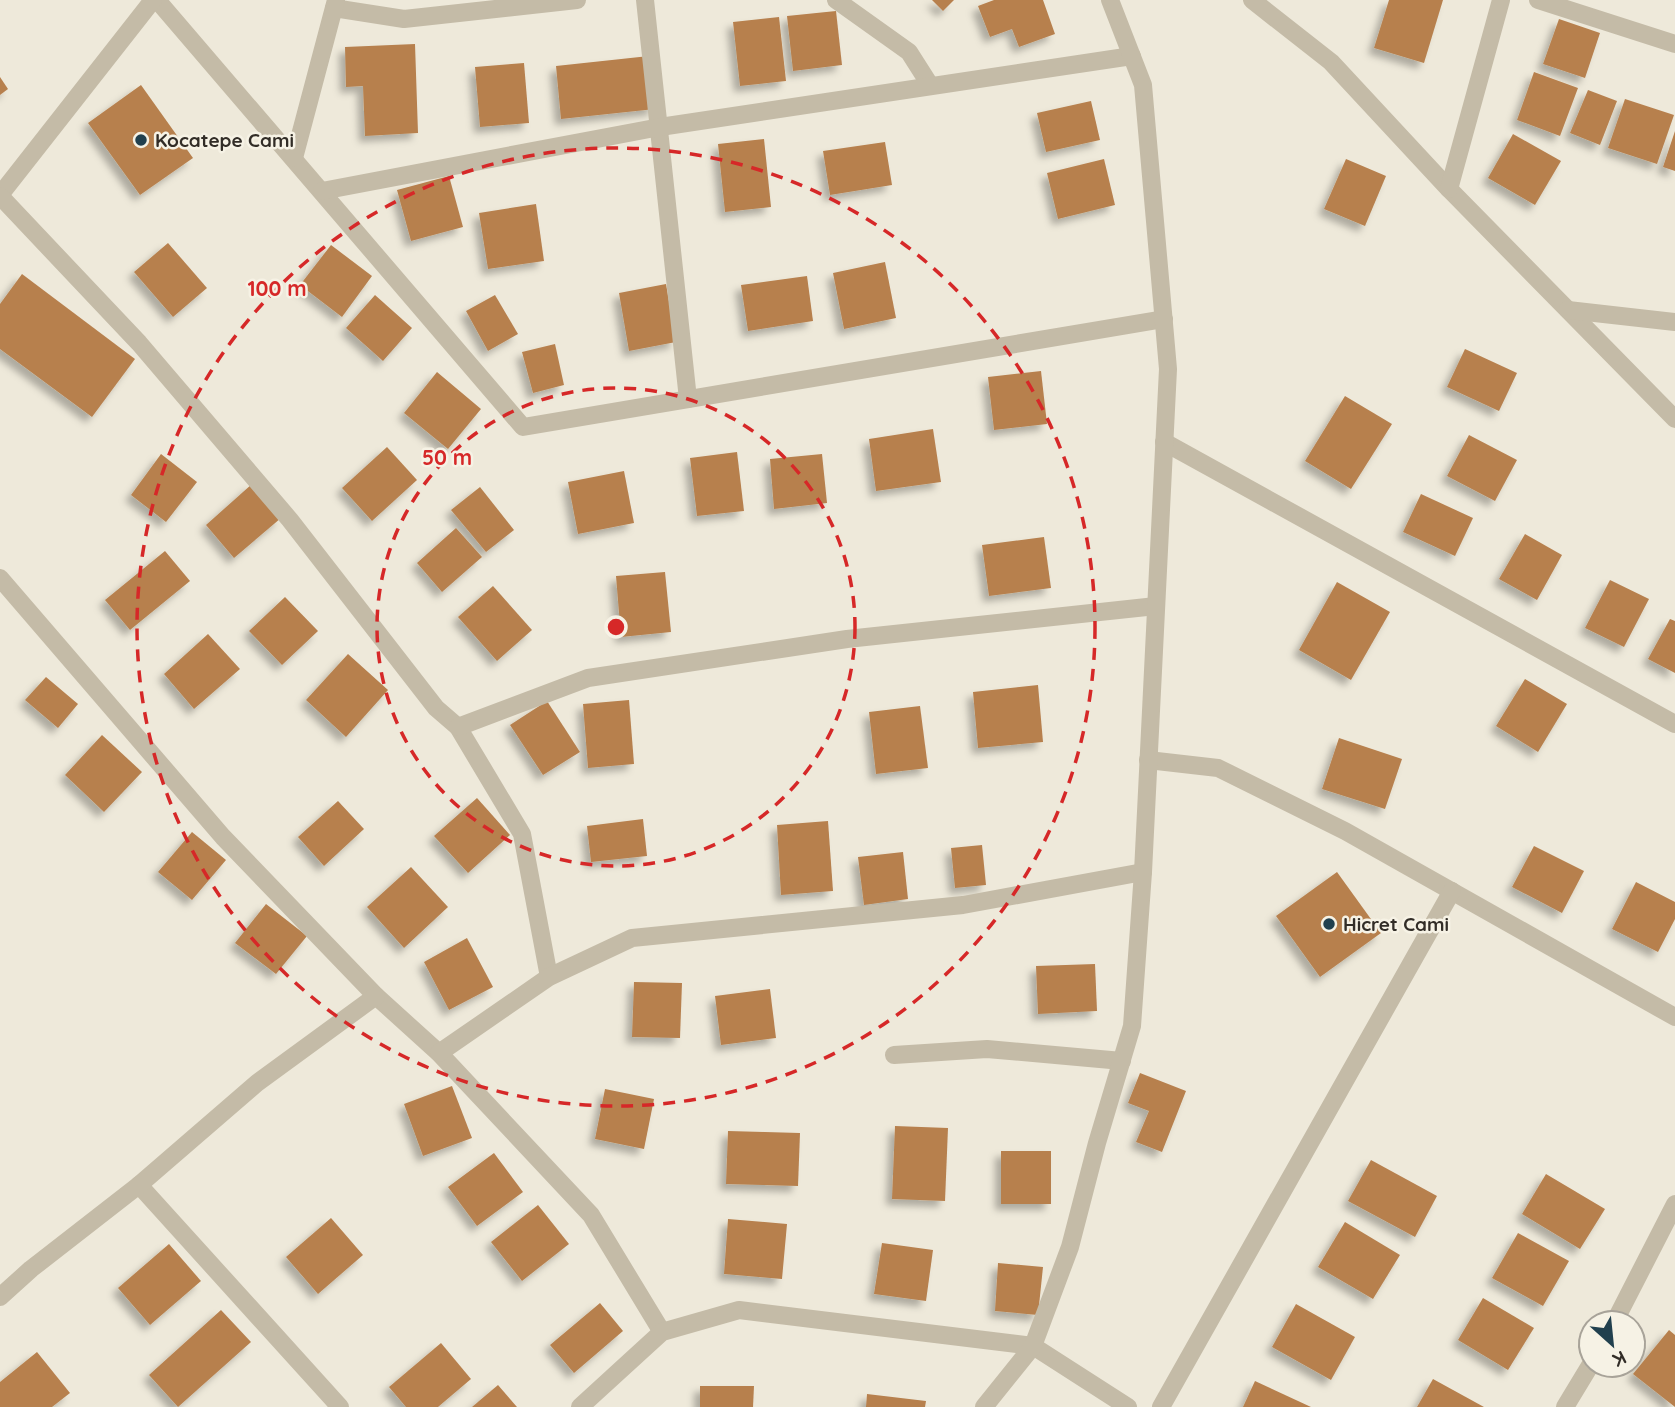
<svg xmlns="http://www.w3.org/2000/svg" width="1675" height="1407" font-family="Quicksand,sans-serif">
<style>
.building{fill:#b7804e;filter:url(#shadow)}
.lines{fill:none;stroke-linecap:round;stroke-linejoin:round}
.minor{stroke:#c4bba7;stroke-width:18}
.ring{fill:none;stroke:#d62828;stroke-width:3.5;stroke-dasharray:12 9}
.poi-dot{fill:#21404e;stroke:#f6f2e5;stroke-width:2.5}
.labels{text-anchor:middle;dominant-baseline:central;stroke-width:5;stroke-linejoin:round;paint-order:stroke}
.poi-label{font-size:19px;font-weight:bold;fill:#322d27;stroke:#f6f2e5;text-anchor:start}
.centre{fill:#d62828;stroke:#f6f2e5;stroke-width:3.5}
.ring-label{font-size:21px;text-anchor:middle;font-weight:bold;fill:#d62828;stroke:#f6f2e5;stroke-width:5;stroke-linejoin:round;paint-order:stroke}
</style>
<defs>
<filter id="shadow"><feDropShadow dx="-6" dy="6" stdDeviation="3.5" flood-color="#0004"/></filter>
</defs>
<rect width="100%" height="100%" fill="#eee9da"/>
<g class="building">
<polygon points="932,0 954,0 943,11"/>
<polygon points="994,0 1043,0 1055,34 1019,47 1012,29 990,37 978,6"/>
<polygon points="1389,0 1443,0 1424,63 1374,48"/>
<polygon points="836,11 842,65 793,71 787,16"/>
<polygon points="779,17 786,81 740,86 733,22"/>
<polygon points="1559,19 1600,33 1585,78 1543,64"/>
<polygon points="415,44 418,133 365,136 363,86 346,87 345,47"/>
<polygon points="649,56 655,109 561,119 556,66"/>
<polygon points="524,63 529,123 480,127 475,67"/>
<polygon points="1534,72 1578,88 1560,136 1517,120"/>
<polygon points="0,77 8,89 0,95"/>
<polygon points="141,85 193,158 140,195 88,123"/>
<polygon points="1588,90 1617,101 1600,145 1570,133"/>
<polygon points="1625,99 1674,115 1657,164 1608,148"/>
<polygon points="1091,101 1100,140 1046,152 1037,113"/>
<polygon points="1675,131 1675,171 1663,167"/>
<polygon points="1513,134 1561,161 1535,205 1488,178"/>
<polygon points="764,139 771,207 725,212 718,144"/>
<polygon points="885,142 892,185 830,195 823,151"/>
<polygon points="1104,159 1115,205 1058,219 1047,173"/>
<polygon points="1346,159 1386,176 1365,226 1324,209"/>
<polygon points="449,176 463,227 411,241 397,190"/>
<polygon points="536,204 544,261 488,269 479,213"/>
<polygon points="168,243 207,288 173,317 134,272"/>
<polygon points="331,245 372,276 342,317 300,285"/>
<polygon points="885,262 896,318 844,329 833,273"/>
<polygon points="22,274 135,359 92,417 0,349 0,304"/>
<polygon points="807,276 813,321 748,331 741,285"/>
<polygon points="666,284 676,342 629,351 619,293"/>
<polygon points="375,295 412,328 383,361 346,328"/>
<polygon points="495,295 518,334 488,351 466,311"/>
<polygon points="555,344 564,385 533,393 522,352"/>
<polygon points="1465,349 1517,373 1499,411 1447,387"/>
<polygon points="1041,371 1047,424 994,430 988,377"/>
<polygon points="437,372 481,409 448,449 404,413"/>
<polygon points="1345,396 1392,424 1351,489 1305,461"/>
<polygon points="933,429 941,482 876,491 869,439"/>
<polygon points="1469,435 1517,460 1495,501 1447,476"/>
<polygon points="387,447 417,480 372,521 342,488"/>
<polygon points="737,452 744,511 697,516 690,458"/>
<polygon points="161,454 197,482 166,522 131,495"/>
<polygon points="822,454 827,503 774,509 770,459"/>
<polygon points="624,471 634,523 578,534 568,482"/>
<polygon points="252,484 281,518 234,558 206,525"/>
<polygon points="480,487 514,530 486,552 451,510"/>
<polygon points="1421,494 1473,518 1455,556 1403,532"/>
<polygon points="456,528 482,557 442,592 417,563"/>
<polygon points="1525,534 1562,555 1537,600 1499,579"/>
<polygon points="1044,537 1051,588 989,596 982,545"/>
<polygon points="165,551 190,581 130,630 105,600"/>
<polygon points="665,572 671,632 621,637 616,576"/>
<polygon points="1610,580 1649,599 1624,647 1585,628"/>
<polygon points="1337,582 1390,612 1351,680 1299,650"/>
<polygon points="493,586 532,630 497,661 458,617"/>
<polygon points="285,597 318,631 282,665 249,631"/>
<polygon points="1670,619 1675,621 1675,673 1648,659"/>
<polygon points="208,634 240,669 194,709 164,674"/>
<polygon points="348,654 388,690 346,737 306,700"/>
<polygon points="46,677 78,704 58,728 25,700"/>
<polygon points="1525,679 1567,704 1538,752 1496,726"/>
<polygon points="1038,685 1043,742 978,748 973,692"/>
<polygon points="629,700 634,764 588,768 583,704"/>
<polygon points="547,701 580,752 543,775 510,725"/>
<polygon points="920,706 928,768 876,774 869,712"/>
<polygon points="102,735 142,772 104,812 65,775"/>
<polygon points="1339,738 1402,759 1385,809 1322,789"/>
<polygon points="477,798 510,835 468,873 434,836"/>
<polygon points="338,801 364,829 324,866 298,837"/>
<polygon points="643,819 647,856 591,862 587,826"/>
<polygon points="828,821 833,891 781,895 777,825"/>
<polygon points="192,832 226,860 192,900 158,872"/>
<polygon points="982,845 986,885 955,888 951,848"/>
<polygon points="1534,846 1584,871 1562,913 1512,887"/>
<polygon points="903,852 908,899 864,905 858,857"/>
<polygon points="411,867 448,907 404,948 367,907"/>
<polygon points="1337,872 1381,933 1320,977 1276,916"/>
<polygon points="1636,882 1675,902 1675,919 1658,952 1612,929"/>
<polygon points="266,904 307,936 276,974 235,943"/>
<polygon points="467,938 493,987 449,1010 424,962"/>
<polygon points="1095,964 1097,1011 1038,1014 1036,966"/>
<polygon points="634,982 682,983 680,1038 632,1037"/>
<polygon points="770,989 776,1038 721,1045 715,996"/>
<polygon points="1140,1073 1186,1091 1162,1152 1136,1142 1149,1111 1128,1103"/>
<polygon points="452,1086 472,1138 423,1156 404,1104"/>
<polygon points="605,1089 654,1099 644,1149 595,1139"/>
<polygon points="895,1126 948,1128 945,1201 892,1199"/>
<polygon points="728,1131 800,1133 798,1186 726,1184"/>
<rect x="1001" y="1151" width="50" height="53"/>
<polygon points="494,1153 523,1192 477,1226 448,1187"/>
<polygon points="1371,1160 1437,1196 1415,1237 1348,1201"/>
<polygon points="1546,1174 1605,1209 1580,1249 1522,1214"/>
<polygon points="538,1205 569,1244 522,1281 491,1242"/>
<polygon points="331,1218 363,1255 318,1294 286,1257"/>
<polygon points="728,1219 787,1224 782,1279 724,1274"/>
<polygon points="1345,1222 1400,1255 1373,1299 1318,1267"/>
<polygon points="1518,1233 1569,1261 1543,1306 1492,1278"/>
<polygon points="882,1243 933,1250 926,1301 874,1294"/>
<polygon points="169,1244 201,1281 150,1325 118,1288"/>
<polygon points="998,1263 1043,1267 1038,1315 995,1311"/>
<polygon points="1483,1298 1534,1328 1508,1370 1458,1340"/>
<polygon points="600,1303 623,1331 574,1373 550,1345"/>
<polygon points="1296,1304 1355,1337 1331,1380 1272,1347"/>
<polygon points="221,1310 251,1342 178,1407 149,1375"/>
<polygon points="1669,1330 1675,1335 1675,1407 1633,1374"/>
<polygon points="441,1343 471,1379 438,1407 406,1407 389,1387"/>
<polygon points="37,1352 70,1393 52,1407 0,1407 0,1382"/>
<polygon points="1433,1379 1484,1407 1417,1407"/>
<polygon points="1255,1381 1311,1407 1243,1407"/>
<polygon points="498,1385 517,1407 472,1407"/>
<polygon points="700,1386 754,1386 753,1407 700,1407"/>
<polygon points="867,1394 926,1401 925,1407 866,1407"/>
</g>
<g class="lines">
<g class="minor">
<polyline points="157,0 523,427 1164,319"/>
<polyline points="645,0 688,399"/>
<polyline points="836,0 909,52 930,85"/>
<polyline points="1252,0 1331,62 1449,189 1675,419"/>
<polyline points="1538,0 1675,44"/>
<polyline points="334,8 404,19 577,0"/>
<polyline points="294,158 336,0"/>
<polyline points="1449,189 1501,0"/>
<polyline points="322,191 660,127 1132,56"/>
<polyline points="0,195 153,0"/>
<polyline points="0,196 139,343 290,520 436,708 458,727 522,834 549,977"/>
<polyline points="1568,310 1675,322"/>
<polyline points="1164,442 1675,724"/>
<polyline points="0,578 223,837 376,996 439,1053 591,1215 662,1332"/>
<polyline points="458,727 588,678 847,639 1156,606"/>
<polyline points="1148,760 1218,768 1345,831 1675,1017"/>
<polyline points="439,1053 549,977 632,938 963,905 1143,872"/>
<polyline points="894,1055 987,1049 1122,1061"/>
<polyline points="139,1185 340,1407"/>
<polyline points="0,1297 31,1269 139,1185 257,1083 376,996"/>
<polyline points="1614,1323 1675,1204"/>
<polyline points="580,1407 662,1332 739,1310 1033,1346 1128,1407"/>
<polyline points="984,1407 1033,1346 1070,1247 1097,1143 1132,1026 1143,872 1168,369 1143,85 1110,0"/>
<polyline points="1161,1407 1452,891"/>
<polyline points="1565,1407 1591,1364"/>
</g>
</g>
<g class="ring">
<circle cx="616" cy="627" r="239"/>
<circle cx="616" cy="627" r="479"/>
</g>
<g class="poi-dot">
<circle cx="141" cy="140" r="7"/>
<circle cx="1329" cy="924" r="7"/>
</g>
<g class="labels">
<g class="poi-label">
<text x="155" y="140">Kocatepe Cami</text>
<text x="1343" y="924">Hicret Cami</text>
</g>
</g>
<circle cx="616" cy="627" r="10" class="centre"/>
<g class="ring-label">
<text x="277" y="296">100 m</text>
<text x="447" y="465">50 m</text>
</g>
<g transform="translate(1612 1344) rotate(153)"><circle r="33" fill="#f6f2e5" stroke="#a8a399" stroke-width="2"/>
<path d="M0-5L12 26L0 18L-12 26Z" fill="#21404e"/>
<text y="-10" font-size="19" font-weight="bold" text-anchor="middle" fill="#322d27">K</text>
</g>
</svg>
